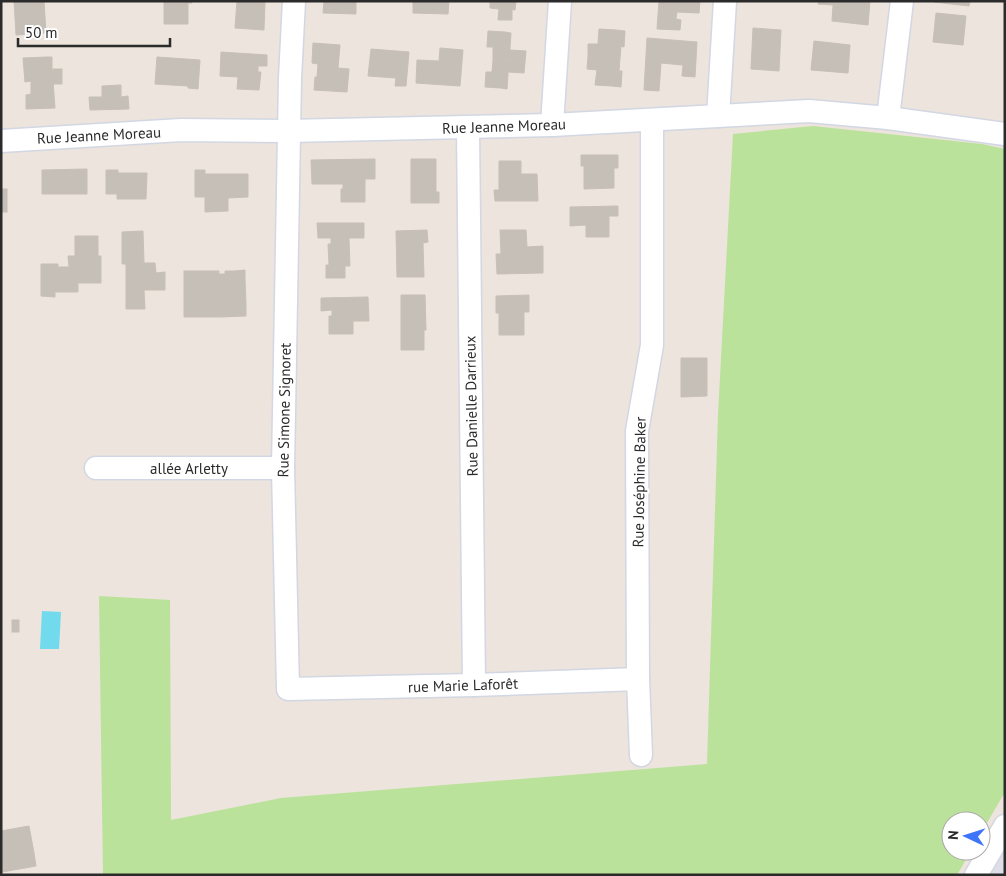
<svg xmlns="http://www.w3.org/2000/svg" width="1006" height="876" font-family="'PT Sans',sans-serif">
<style>
.industrial{fill:#dfdde5}
.green{fill:#bae29a}
.water{fill:#71daed}
.building{fill:#c5bfb8;stroke:#c8c0b6}
.lines{fill:none;stroke-linecap:round;stroke-linejoin:round}
.minor-casing{stroke:#d2d7e3;stroke-width:25}
.minor{stroke:#fff;stroke-width:22}
.labels{text-anchor:middle;dominant-baseline:central;stroke-width:4.5;stroke-linejoin:round;paint-order:stroke}
.street-label{font-size:15px;fill:#2b2b2b;stroke:#fff}
</style>
<rect width="100%" height="100%" fill="#ece4dd"/>
<polygon class="industrial" points="1005,845 1005,875 989,875"/>
<polygon class="green" points="813,126 982,144 1005,149 1005,792 981,833 981,821 951,821 951,851 971,851 957,875 103,875 99,596 170,600 171,820 281,798 707,764 718,415 733,134"/>
<polygon class="water" points="42,611 61,612 59,649 40,649"/>
<g class="building">
<polygon points="14,1 44,1 46,33 16,35"/>
<polygon points="167,1 192,1 192,3 188,3 188,24 164,24 164,2"/>
<polygon points="237,1 265,1 264,30 235,28"/>
<polygon points="324,1 356,1 356,14 323,13"/>
<polygon points="413,1 449,1 448,14 413,13"/>
<polygon points="490,1 507,1 506,9 512,9 512,20 498,20 499,9 490,8"/>
<polygon points="507,1 516,1 515,10 506,9"/>
<polygon points="659,1 700,1 699,13 677,12 676,19 681,20 680,30 657,29"/>
<polygon points="819,1 870,1 868,25 832,21 833,5 818,4"/>
<polygon points="934,1 970,1 969,6 934,2"/>
<polygon points="936,13 966,16 963,45 933,42"/>
<polygon points="753,28 781,30 779,71 751,69"/>
<polygon points="599,29 616,30 615,45 621,46 620,58 588,56 588,44 598,44"/>
<polygon points="616,30 625,31 624,47 615,45"/>
<polygon points="488,31 505,32 504,47 510,48 510,50 526,51 525,62 493,60 493,47 487,47"/>
<polygon points="505,32 511,33 510,48 504,47"/>
<polygon points="647,38 697,42 695,77 682,76 683,65 661,63 659,91 644,90"/>
<polygon points="814,41 850,45 848,73 811,70"/>
<polygon points="313,43 340,45 338,68 349,69 347,92 314,90 315,77 317,77 318,64 312,63"/>
<polygon points="440,48 463,50 460,86 416,83 417,60 439,61"/>
<polygon points="371,49 409,52 406,86 395,86 396,78 368,76"/>
<polygon points="221,52 267,55 267,66 258,66 258,72 261,72 259,90 237,89 238,77 220,76"/>
<polygon points="588,56 620,58 619,71 613,71 612,86 595,85 597,70 587,69"/>
<polygon points="47,57 52,57 52,68 48,68"/>
<polygon points="47,57 48,68 52,68 55,108 26,109 26,95 31,94 31,81 25,82 23,58"/>
<polygon points="157,57 200,60 198,89 188,88 188,86 155,84"/>
<polygon points="493,60 525,62 524,73 508,72 508,74 502,73 501,88 485,87 486,72 492,72"/>
<rect x="53" y="69" width="9" height="15"/>
<polygon points="613,71 622,71 621,87 612,86"/>
<polygon points="502,73 508,74 507,89 501,88"/>
<polygon points="121,85 121,97 128,96 129,109 90,110 89,97 102,97 102,86"/>
<polygon points="581,155 618,155 618,168 614,168 614,188 584,189 584,166 581,166"/>
<polygon points="375,159 375,179 365,179 365,202 341,202 341,189 343,189 343,184 312,184 311,160"/>
<polygon points="411,159 436,159 436,192 439,192 439,203 411,203"/>
<polygon points="499,161 521,161 521,174 537,174 538,201 495,201 494,190 499,190"/>
<polygon points="87,169 87,194 42,194 42,170"/>
<polygon points="106,170 118,170 118,173 147,173 146,199 117,199 117,194 106,194"/>
<polygon points="195,170 205,170 205,174 248,174 248,197 228,198 228,211 205,212 205,197 195,197"/>
<rect x="1" y="189" width="6" height="23"/>
<polygon points="618,206 618,216 609,216 609,237 586,237 586,225 570,226 570,207"/>
<polygon points="317,223 364,223 364,238 349,238 350,266 345,266 345,278 326,278 326,265 329,265 328,244 331,244 331,238 318,238"/>
<polygon points="427,230 428,242 423,243 424,277 397,277 396,231"/>
<polygon points="500,230 526,230 527,247 543,246 543,273 497,274 496,254 501,254"/>
<polygon points="143,231 144,263 155,263 156,273 165,272 165,290 144,290 145,309 126,309 126,264 122,264 122,232"/>
<polygon points="75,236 98,236 98,256 101,256 101,283 78,283 78,292 55,292 55,297 41,296 41,264 58,264 58,267 69,267 68,256 75,256"/>
<polygon points="245,270 245,279 235,279 234,271"/>
<rect x="184" y="271" width="13" height="20"/>
<polygon points="197,271 219,271 219,274 225,274 225,271 234,271 235,279 245,279 246,304 220,304 220,317 184,317 184,291 197,291"/>
<polygon points="401,295 425,295 426,330 424,330 424,350 401,350"/>
<polygon points="529,295 529,312 524,312 524,335 499,335 499,313 496,313 496,296"/>
<polygon points="368,297 369,321 353,321 353,334 329,334 329,316 332,316 332,310 321,311 321,298"/>
<polygon points="220,304 246,304 246,316 220,317"/>
<polygon points="681,358 707,358 707,396 681,397"/>
<rect x="12" y="620" width="7" height="12"/>
<polygon points="29,826 34,853 1,858 1,831"/>
<polygon points="34,853 36,866 2,872 1,858"/>
</g>
<g class="lines">
<defs>
<g id="minor">
<polyline points="294,1 290,78 283,468 288,689 474,685 638,679"/>
<polyline points="718,116 725,1"/>
<polyline points="888,118 902,1"/>
<polyline points="552,125 560,1"/>
<polyline points="468,128 474,685"/>
<polyline points="1,141 181,130 289,131 552,125 809,111 888,118 1005,134"/>
<polyline points="96,468 283,468"/>
<polyline points="641,755 638,679 637,431 652,345 652,120"/>
<polyline points="976,875 1005,826"/>
</g>
</defs>
<use href="#minor" class="minor-casing"/>
<use href="#minor" class="minor"/>
</g>
<g class="labels">
<g class="street-label">
<text transform="translate(504 126) rotate(-2)">Rue Jeanne Moreau</text>
<text transform="translate(99 135) rotate(-3)">Rue Jeanne Moreau</text>
<text transform="translate(471 406) rotate(-91)">Rue Danielle Darrieux</text>
<text transform="translate(284 410) rotate(-89)">Rue Simone Signoret</text>
<text x="189" y="468">allée Arletty</text>
<text transform="translate(639 482) rotate(-89)">Rue Joséphine Baker</text>
<text transform="translate(463 685) rotate(-2)">rue Marie Laforêt</text>
</g>
</g>
<rect width="1006" height="876" fill="none" stroke="#2b2b2b" stroke-width="5"/>
<g transform="translate(966 836) rotate(274)"><circle r="24" fill="#ffffff" stroke="#aaaaaa"/>
<path d="M0-4L9 19L0 12L-9 19Z" fill="#3e75f8"/>
<text y="-8" font-size="14" font-weight="bold" text-anchor="middle" fill="#2b2b2b">N</text>
</g>
<path d="M18 38v8h152v-8" fill="none" stroke="#2b2b2b" stroke-width="2.5"/>
<text x="25" y="38" font-size="15" fill="#2b2b2b" stroke="#ffffff" stroke-width="4" paint-order="stroke">50 m</text>
</svg>
